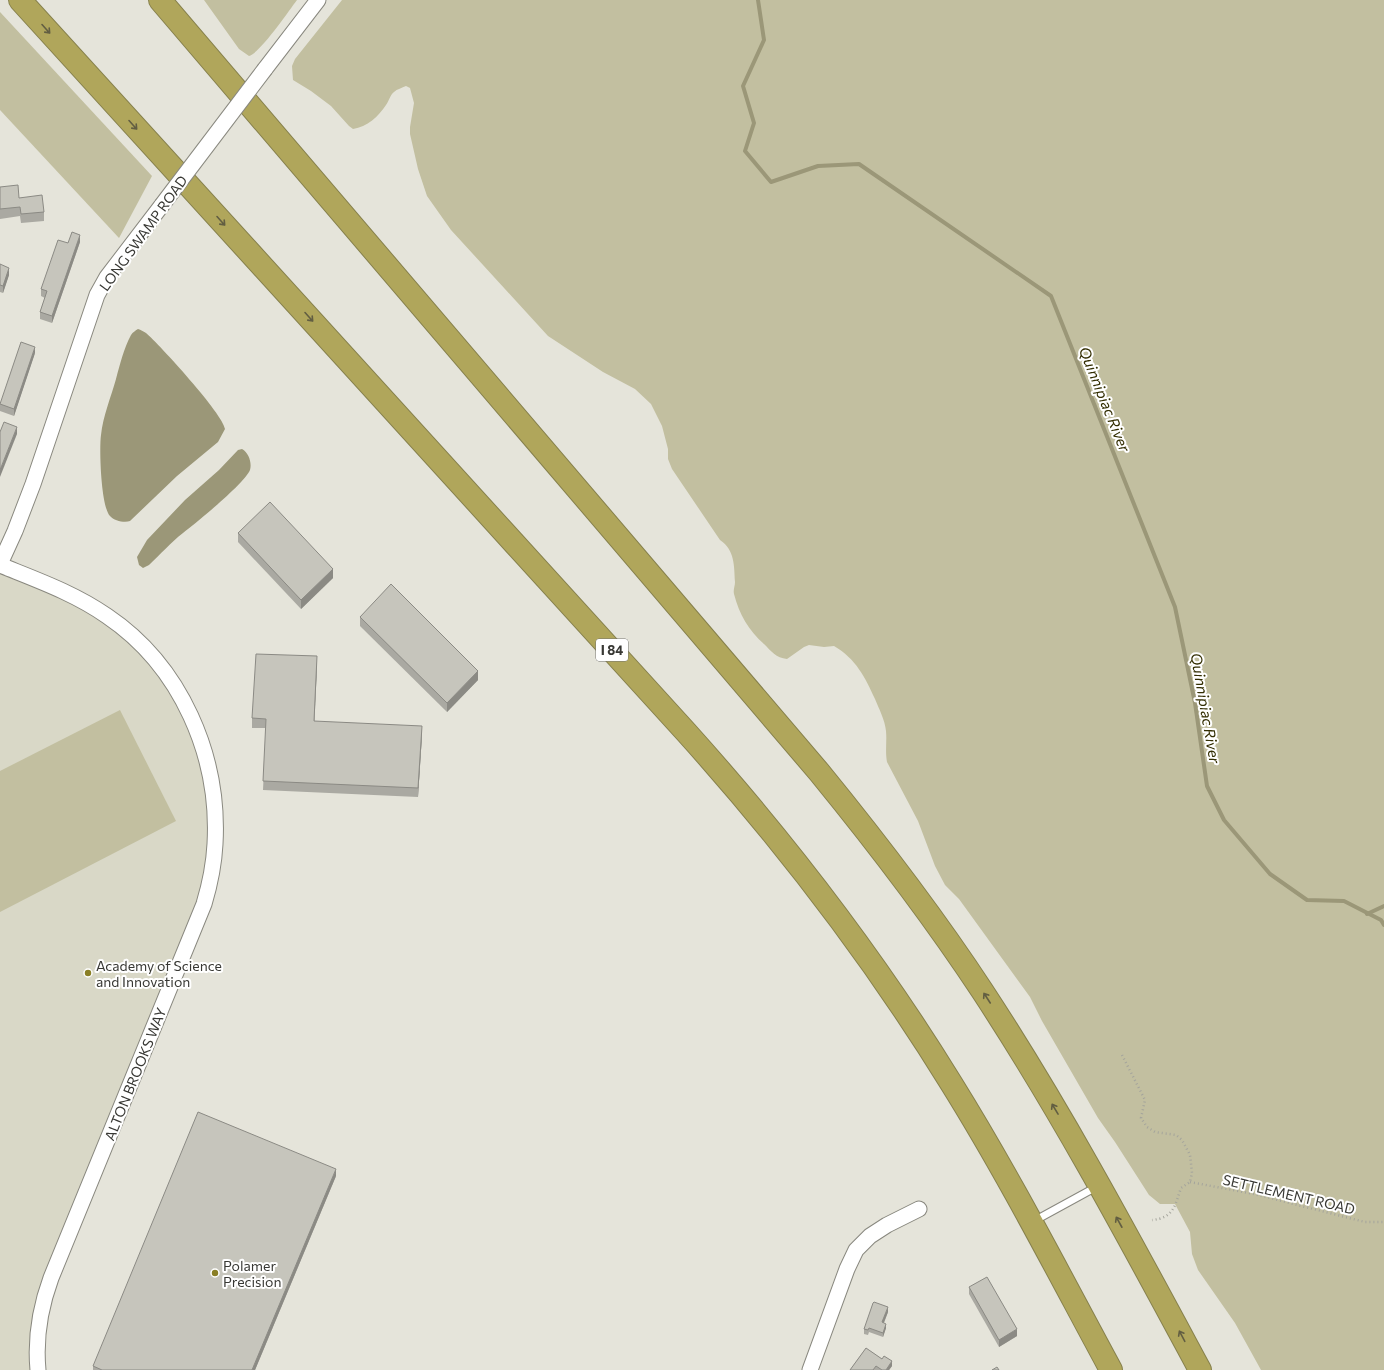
<svg xmlns="http://www.w3.org/2000/svg" width="1384" height="1370" font-family="Commissioner,sans-serif">
<style>
.built{fill:#d9d8c7}
.green{fill:#c2bfa0}
.water{fill:#9b9778}
.lines{fill:none;stroke-linecap:round;stroke-linejoin:round}
.stream{stroke:#9b9778;stroke-width:4}
.service-casing{stroke:#89887f;stroke-width:9}
.minor-casing{stroke:#89887f;stroke-width:17}
.motorway-casing{stroke:#86804d;stroke-width:24}
.path{stroke:#a4a49c;stroke-width:2.5;stroke-dasharray:1 3;stroke-linecap:butt}
.service{stroke:#fff;stroke-width:7}
.minor{stroke:#fff;stroke-width:15}
.motorway{stroke:#b0a65b;stroke-width:22}
.minor-bridge-casing{stroke:#89887f;stroke-width:17;stroke-linecap:butt}
.minor-bridge{stroke:#fff;stroke-width:15}
.wall{fill:#aaa9a2}
.shaded-wall{fill:#8b8a84}
.building{fill:#c6c5bc;stroke:#8b8a84}
.oneway{stroke:#625e42}
.poi-dot{fill:#8a7f25;stroke:#fff;stroke-width:1.5}
.labels{text-anchor:middle;dominant-baseline:central;stroke-width:4;stroke-linejoin:round;paint-order:stroke}
.shield{fill:#fff;stroke:#747471;stroke-width:1}
.shield-label{font-size:13px;font-weight:bold;fill:#383834}
.street-label{font-size:14px;fill:#383834;stroke:#fff}
.poi-label{font-size:14px;fill:#383834;stroke:#fff;text-anchor:start}
.water-label{font-size:15px;font-style:italic;fill:#332e02;stroke:#fff}
</style>
<rect width="100%" height="100%" fill="#e5e4da"/>
<polygon class="built" points="0,565 132,636 201,739 213,865 51,1278 38,1370 0,1370"/>
<g class="green">
<path d="M204,0H297C288,12 260,53 249,56L239,49Z"/>
<path d="M342,0H1384V1370H1261L1235,1323L1198,1270L1192,1254L1190,1232L1175,1204H1160L1149,1195L1115,1142L1098,1118L1042,1021L1030,997L959,899L945,885L935,866L918,821L887,762C885,751 887,741 886,731C885,720 879,709 875,699C865,677 856,659 834,646L824,647L809,645L804,647L787,659C776,658 771,651 764,644C749,631 739,614 734,594C733,590 735,586 735,582C734,566 735,550 720,540L672,469L668,459V449L662,426L651,404L635,389L603,372L548,336L451,230L427,196L418,169L410,134V127L414,103L410,88L406,86C402,88 397,89 394,92C390,95 389,101 386,105C379,116 367,127 353,129L349,126L331,106L311,91L293,80L292,66L295,59Z"/>
<polygon points="0,12 152,176 119,238 0,110"/>
<polygon points="120,710 176,821 0,912 0,771"/>
</g>
<g class="water">
<path d="M138,329C141,330 143,331 146,333C159,344 224,415 225,429L218,442L177,476L130,521C125,523 114,521 110,516C101,507 99,449 101,435C103,416 111,397 116,379C120,364 124,348 131,335C133,332 135,331 138,329Z"/>
<path d="M242,449C249,453 252,463 250,470C244,484 196,523 183,533C171,542 160,555 149,565L143,568L139,565L137,557L147,540L185,500L219,470L238,450Z"/>
</g>
<g class="lines">
<g class="stream">
<polyline points="758,0 764,40 743,86 754,123 745,151 771,182 818,166 859,164 1051,296 1175,607 1195,703 1207,786 1224,820 1270,874 1307,900 1344,901 1381,920 1384,925"/>
<polyline points="1367,914 1384,906"/>
</g>
<defs>
<polyline id="service" points="1034,1221 1098,1186"/>
<g id="minor">
<polyline points="265,69 318,0"/>
<polyline points="0,564 15,531 33,484 97,295 107,277 162,205"/>
<path d="M0,565C37,580 74,593 107,616C181,666 220,756 215,844C214,864 210,884 204,904L51,1278C40,1308 35,1338 38,1370"/>
<polyline points="810,1370 847,1269 856,1250 870,1236 887,1225 919,1209"/>
</g>
<g id="motorway">
<path d="M20,0L686,732C784,841 874,958 951,1083C1009,1176 1059,1274 1111,1370"/>
<path d="M160,0L819,772C877,843 933,916 983,992C1063,1114 1131,1242 1200,1370"/>
</g>
</defs>
<use href="#service" class="service-casing"/>
<use href="#minor" class="minor-casing"/>
<use href="#motorway" class="motorway-casing"/>
<g class="path">
<path d="M1122,1055L1145,1100L1141,1118L1147,1127L1155,1132L1176,1135L1182,1140L1190,1155L1192,1173L1190,1182L1181,1188C1175,1205 1174,1218 1152,1220"/>
<polyline points="1190,1182 1254,1194 1365,1222 1384,1222"/>
</g>
<use href="#service" class="service"/>
<use href="#minor" class="minor"/>
<use href="#motorway" class="motorway"/>
<defs>
<polyline id="minor-bridge" points="162,205 265,69"/>
</defs>
<use href="#minor-bridge" class="minor-bridge-casing"/>
<use href="#minor-bridge" class="minor-bridge"/>
</g>
<g class="wall">
<polygon points="0,187 44,212 44,221 21,223 20,216 0,219"/>
<polygon points="80,242 52,323 40,319 40,312 45,298 41,296 41,289 68,243"/>
<polygon points="0,264 9,275 3,293 0,292"/>
<polygon points="35,353 14,416 0,411 0,404"/>
<polygon points="238,533 333,578 301,609 238,542"/>
<polygon points="360,617 478,680 447,712 360,626"/>
<polygon points="317,666 314,721 422,735 418,797 263,790 266,728 252,728 252,718"/>
<polygon points="336,1176 255,1370 93,1370 93,1366"/>
<polygon points="969,1287 1017,1336 999,1347 969,1294"/>
<polygon points="888,1312 884,1323 886,1328 883,1337 869,1332 868,1335 864,1334 864,1329"/>
<polygon points="866,1348 892,1366 889,1370 850,1370"/>
</g>
<g class="shaded-wall">
<polygon points="80,235 80,242 52,323 52,316"/>
<polygon points="9,268 9,275 3,293 3,286"/>
<polygon points="35,347 35,353 14,416 14,409"/>
<polygon points="17,427 17,434 0,477 0,470"/>
<polygon points="333,569 333,578 301,609 301,600"/>
<polygon points="317,656 317,666 314,730 314,721"/>
<polygon points="478,671 478,680 447,712 447,703"/>
<polygon points="422,726 422,735 418,797 418,788"/>
<polygon points="336,1169 336,1176 255,1370 252,1370"/>
<polygon points="888,1307 888,1312 882,1327 882,1322"/>
<polygon points="886,1324 886,1328 883,1337 883,1333"/>
<polygon points="1017,1329 1017,1336 999,1347 999,1340"/>
<polygon points="892,1361 892,1366 889,1370 886,1370"/>
</g>
<g class="building">
<polygon points="18,185 19,198 42,195 44,212 21,214 20,207 0,209 0,187"/>
<polygon points="72,232 80,235 52,316 40,312 47,291 41,289 58,240 68,243"/>
<polygon points="0,264 9,268 3,286 0,285"/>
<polygon points="21,342 35,347 14,409 0,404"/>
<polygon points="4,422 17,427 0,470 0,432"/>
<polygon points="270,502 333,569 301,600 238,533"/>
<polygon points="391,584 478,671 447,703 360,617"/>
<polygon points="256,654 317,656 314,721 422,726 418,788 263,781 266,719 252,718"/>
<polygon points="198,1112 336,1169 252,1370 102,1370 93,1366"/>
<polygon points="987,1277 1017,1329 999,1340 969,1287"/>
<polygon points="874,1302 888,1307 882,1322 886,1324 883,1333 869,1328 868,1330 864,1329 873,1303"/>
<polygon points="866,1348 882,1359 884,1356 892,1361 886,1370 882,1370 876,1366 873,1370 850,1370"/>
<polygon points="997,1367 999,1370 992,1370"/>
</g>
<defs><path id="oneway-shaft" d="M-6 0H5M1.5-3L5.5 0L1.5 3" fill="none" stroke-width="1.6" stroke-linecap="round" stroke-linejoin="round"/></defs>
<g class="oneway">
<use href="#oneway-shaft" transform="translate(46 29) rotate(48)"/>
<use href="#oneway-shaft" transform="translate(133 125) rotate(48)"/>
<use href="#oneway-shaft" transform="translate(221 221) rotate(48)"/>
<use href="#oneway-shaft" transform="translate(309 317) rotate(48)"/>
<use href="#oneway-shaft" transform="translate(987 998) rotate(-123)"/>
<use href="#oneway-shaft" transform="translate(1055 1109) rotate(-121)"/>
<use href="#oneway-shaft" transform="translate(1119 1222) rotate(-119)"/>
<use href="#oneway-shaft" transform="translate(1182 1336) rotate(-118)"/>
</g>
<g class="poi-dot">
<circle cx="88" cy="973" r="4"/>
<circle cx="215" cy="1273" r="4"/>
</g>
<g class="labels">
<rect class="shield" x="596" y="639" width="32" height="22" rx="3"/>
<g class="shield-label">
<text x="612" y="650">I 84</text>
</g>
<g class="street-label">
<text transform="translate(143 233) rotate(-54)">LONG SWAMP ROAD</text>
<text transform="translate(135 1074) rotate(-68)">ALTON BROOKS WAY</text>
<text transform="translate(1289 1194) rotate(13)">SETTLEMENT ROAD</text>
</g>
<g class="poi-label">
<text x="96" y="965">Academy of Science<tspan x="96" dy="16">and Innovation</tspan></text>
<text x="223" y="1265">Polamer<tspan x="223" dy="16">Precision</tspan></text>
</g>
<g class="water-label">
<text transform="translate(1105 399) rotate(68)">Quinnipiac River</text>
<text transform="translate(1206 708) rotate(80)">Quinnipiac River</text>
</g>
</g>
</svg>
